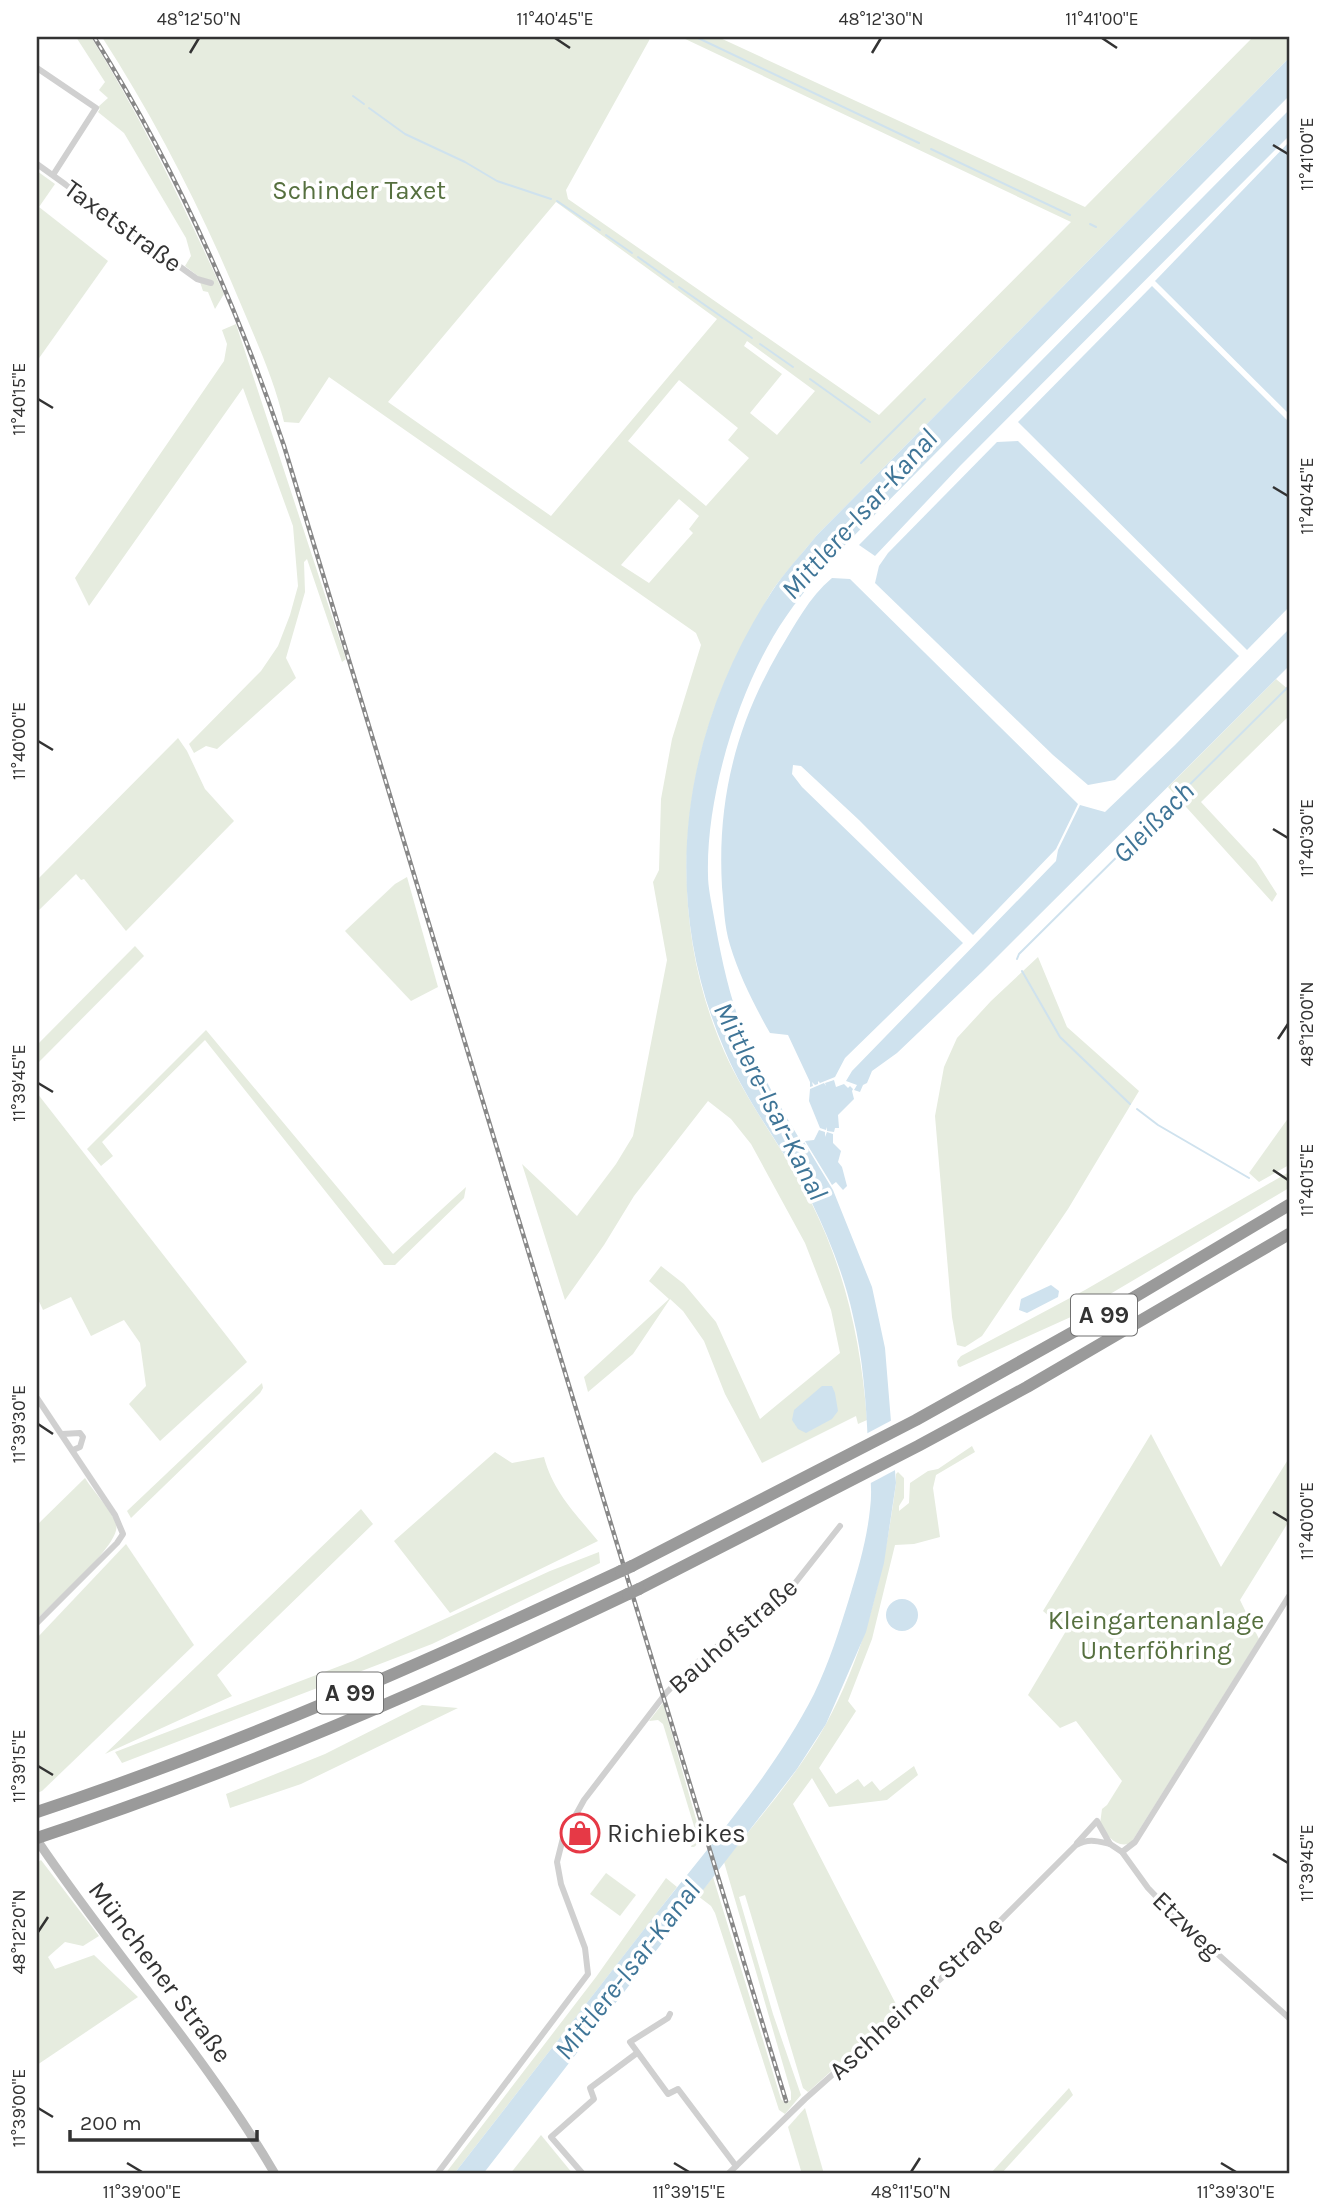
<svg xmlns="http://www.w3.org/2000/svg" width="1326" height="2211" font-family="Karla,sans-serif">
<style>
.green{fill:#e6ecdf;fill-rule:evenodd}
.water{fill:#cfe2ee}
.pier{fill:#fff}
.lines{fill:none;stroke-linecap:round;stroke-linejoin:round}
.stream{stroke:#cfe2ee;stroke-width:2}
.minor{stroke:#d0d0d0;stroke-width:6}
.secondary{stroke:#bdbdbd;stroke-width:9}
.motorway{stroke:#9a9a9a;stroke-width:12}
.rail-casing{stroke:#888;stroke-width:4.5}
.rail{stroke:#fff;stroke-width:2;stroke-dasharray:5;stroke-linecap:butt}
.motorway-bridge{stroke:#9a9a9a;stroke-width:12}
.ticks{fill:none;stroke:#333;stroke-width:2.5}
.labels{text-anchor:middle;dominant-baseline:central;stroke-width:7;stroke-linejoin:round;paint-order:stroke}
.shield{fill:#fff;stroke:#707070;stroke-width:2}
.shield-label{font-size:24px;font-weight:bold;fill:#333}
.park-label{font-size:26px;fill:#56703f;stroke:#fff}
.street-label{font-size:26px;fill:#333;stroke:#fff}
.poi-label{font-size:26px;fill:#333;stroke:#fff;text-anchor:start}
.water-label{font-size:28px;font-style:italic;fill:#3f7597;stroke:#fff}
.neatline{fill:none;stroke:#333;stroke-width:2.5}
.ticks-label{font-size:18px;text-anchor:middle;fill:#333}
</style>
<rect width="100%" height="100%" fill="#fff"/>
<g class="green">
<path d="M76,37H91C142,119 184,206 224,294L215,309L208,292L203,291L198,276L185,266L191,256L186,238L124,133L98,112L100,109L98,107L108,98L99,90L105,82Z"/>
<path d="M102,37H651L566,190L568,199L879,415L1071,222L681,37H718L1085,207L1253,37H1289V58L817,535C803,553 787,570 774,588C766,600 760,613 753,625C678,754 664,914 724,1051C748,1105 785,1150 811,1202C846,1272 861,1343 867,1420L858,1424L856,1416L762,1463L725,1394L704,1341L683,1311L670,1299L633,1354L588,1392L584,1377L669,1299L649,1281L661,1266L684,1284L716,1322L760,1419L840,1353L831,1310L805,1243L751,1144L731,1119L708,1101L634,1196L604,1245L565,1300L522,1164L577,1216L616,1164L633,1136L667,960L653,882L659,870L661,799L672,739L701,645L696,633L329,377L299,423L284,422C275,382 258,345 242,307C203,213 157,122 102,37ZM556,202L717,319L551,516L388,402ZM747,341L815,391L777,435L750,413L782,374L744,346ZM679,380L738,428L728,440L749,458L706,506L628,441ZM679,499L699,516L689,529L693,533L649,583L621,565Z"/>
<polygon points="37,171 55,184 39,207 108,261 37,361"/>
<polygon points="236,324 346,659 342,662 307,559 304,562 305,592 286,658 296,678 217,749 206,746 194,753 189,744 261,671 278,646 290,615 298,586 293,526 243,388 89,606 75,578 224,361 227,344 222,330"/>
<polygon points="1276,679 1289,690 1289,716 1201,802 1256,861 1277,894 1272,902 1168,787"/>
<polygon points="178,738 187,751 205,789 234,821 126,931 84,879 81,880 76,874 37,912 37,880"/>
<polygon points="407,877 438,987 411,1001 345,931 395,884"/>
<polygon points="135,946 144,956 37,1064 37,1045"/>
<polygon points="1038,957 1067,1027 1139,1091 1068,1209 982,1336 965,1347 957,1345 952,1317 935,1116 944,1067 957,1038 991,1001"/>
<polygon points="206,1030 393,1254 466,1187 464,1198 395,1265 384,1265 205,1040 102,1142 113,1156 101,1166 87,1149"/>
<polygon points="37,1093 247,1362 160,1441 129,1404 146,1386 140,1343 124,1320 91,1336 71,1297 43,1310 37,1297"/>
<polygon points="1289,1117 1289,1165 1259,1182 1249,1173"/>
<polygon points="1289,1172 1289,1188 1073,1316 960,1367 958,1366 957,1361 961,1356 1085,1290"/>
<polygon points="262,1383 263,1388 260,1393 131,1518 127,1511"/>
<path d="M1151,1434L1221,1567L1289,1458V1521L1240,1600L1259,1639L1131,1843C1116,1849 1107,1835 1100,1824L1102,1809L1107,1805L1122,1781L1076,1721L1060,1728L1028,1695L1066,1631L1043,1611Z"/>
<path d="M972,1446L975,1452L936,1475L933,1488L940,1537L914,1544L895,1545L872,1639L848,1701L856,1711L819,1768L836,1794L858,1779L864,1787L872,1781L880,1791L914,1766L918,1775L887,1800L829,1807L812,1778L793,1804L899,2010L808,2092L803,2088L745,1895L739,1897L773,2014L801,2095L785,2114L779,2110L715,1913L711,1906L698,1896L713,1877L781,2099L785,2103L791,2100V2092L724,1862C759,1818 798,1774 826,1724C867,1649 885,1567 896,1483V1474L898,1472L904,1478V1498L899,1506V1511L909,1503L910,1483L928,1471L938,1469Z"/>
<path d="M495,1452L512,1463L544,1457C553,1492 576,1514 598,1541L450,1613L394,1541Z"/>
<path d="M85,1478C93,1491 112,1511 116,1524C123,1543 52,1603 37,1619V1525Z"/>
<polygon points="361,1509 373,1524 217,1675 232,1696 105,1754"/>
<polygon points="126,1544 194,1645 42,1791 37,1793 37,1638"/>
<polygon points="599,1552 600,1563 432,1644 122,1763 115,1752 353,1661 550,1571"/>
<polygon points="663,1703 702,1840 694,1847 691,1847 695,1835 694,1826 663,1724 658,1720 649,1721"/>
<polygon points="422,1705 458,1708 301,1784 230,1808 226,1794 325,1754"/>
<polygon points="41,1860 99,1936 83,1946 65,1942 48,1957 55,1969 94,1955 138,1997 37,2065 37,1863"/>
<polygon points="606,1873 636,1895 620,1916 590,1894"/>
<polygon points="666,1878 677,1887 454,2174 445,2174 596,1977"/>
<polygon points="1069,2088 1073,2095 1001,2174 990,2174"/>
<polygon points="805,2108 824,2174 802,2174 788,2127"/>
<polygon points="541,2135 573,2174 510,2174"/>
</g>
<g class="water">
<path d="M1289,58V96L833,557C811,583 790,608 773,637C735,702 706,800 708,875C708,887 711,900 713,912C721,957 730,1003 749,1045C763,1077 781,1108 799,1138L804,1142L833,1190L872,1287L885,1348L896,1483L884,1563L866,1632L826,1724L797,1769L483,2174H454C520,2089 586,2004 652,1919C709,1846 772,1776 814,1694C829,1663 839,1631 849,1599C858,1570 867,1539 870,1509C873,1488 869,1465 868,1444C866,1401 863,1358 853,1316C845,1278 829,1238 812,1203C786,1151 748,1106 725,1051C658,897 681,732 771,593C784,572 802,554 817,535Z"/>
<polygon points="1289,110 1289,136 960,466 875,556 859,545"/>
<polygon points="1289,142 1289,414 1155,281"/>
<polygon points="1152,286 1289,422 1289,607 1247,650 1018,422"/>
<polygon points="1018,441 1239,656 1115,780 1088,785 1053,755 875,583 879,566 888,553 997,442"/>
<path d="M832,578L850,579L1078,804L1056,849L973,935L859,820L801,766L793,765L792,774L802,787L963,943L845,1058L835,1077L820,1083L818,1081V1084L815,1085L812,1082L813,1086L810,1087V1082L788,1035L770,1033C754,1005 739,975 730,945C724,926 724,906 722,887C717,800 736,725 779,651C795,625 809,597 832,578Z"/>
<polygon points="1289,629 1289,666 982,972 897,1053 872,1071 867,1083 863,1085 860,1092 854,1090 857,1085 846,1081 852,1071 1056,861 1058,850 1080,805 1105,812 1175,745"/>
<polygon points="834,1080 836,1087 844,1084 848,1088 850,1086 853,1089 852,1091 854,1099 838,1115 839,1128 835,1128 834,1132 827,1131 827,1127 826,1130 820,1128 809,1101 810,1089 824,1083 826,1086 825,1083"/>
<polygon points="819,1130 825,1132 825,1137 827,1132 833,1134 833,1143 841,1151 838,1162 842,1167 847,1186 843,1190 836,1182 832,1185 805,1141 814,1140"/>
<polygon points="1051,1285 1059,1291 1058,1297 1027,1313 1019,1310 1021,1299"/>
<polygon points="822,1386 832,1386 835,1393 838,1411 832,1419 806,1433 798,1429 792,1420 794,1410"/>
<circle cx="902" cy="1615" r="16"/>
</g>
<polygon class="pier" points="896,1418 899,1468 867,1485 864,1435"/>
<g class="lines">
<g class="stream">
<polyline points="696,37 919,143"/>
<polyline points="353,96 364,104"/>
<polyline points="369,108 405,134 465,162 497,181 551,199"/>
<polyline points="931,149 1070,215"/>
<polyline points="557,201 600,230"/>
<polyline points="1090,224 1096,227"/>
<polyline points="606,235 632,253"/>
<polyline points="638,257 673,282"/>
<polyline points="679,287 752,338"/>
<polyline points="760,344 793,367"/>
<polyline points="810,379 870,422"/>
<polyline points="861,463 925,399"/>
<polyline points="1017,959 1019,954 1289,686"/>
<polyline points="1022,971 1060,1037 1130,1104"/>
<polyline points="1137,1109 1158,1125 1249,1178"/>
</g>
<g class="minor">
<polyline points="37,68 96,108 53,175"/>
<polyline points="37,164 197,279 211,283"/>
<polyline points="37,1398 115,1515 123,1534 117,1543 37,1623"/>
<polyline points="62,1434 80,1433 83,1437 80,1447 73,1450"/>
<polyline points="1077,1843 1097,1821 1110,1844 1122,1852 1148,1888 1173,1914 1289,2018"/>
<polyline points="1122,1852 1135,1842 1289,1596"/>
<polyline points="670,2014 668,2018 630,2042 668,2094 678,2089 736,2166"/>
<polyline points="437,2174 588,1974 585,1948 561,1884 557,1862 563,1838 584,1800 666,1693 695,1664 792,1587 840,1526"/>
<polyline points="583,2174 551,2137 594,2099 590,2088 637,2053"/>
<path d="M728,2174L805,2099L954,1967L1076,1845C1089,1838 1097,1841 1110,1844"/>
</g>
<path class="secondary" d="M37,1840C113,1953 206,2056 275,2174"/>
<g class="motorway">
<polyline points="632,1566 916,1420 1116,1308 1289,1205"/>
<polyline points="639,1589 918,1446 1027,1387 1289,1234"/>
<path d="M37,1812C237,1746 430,1660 621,1571"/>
<path d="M37,1838C240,1771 435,1686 628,1594"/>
</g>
<defs>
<path id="rail" d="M94,37C174,165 236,303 284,446L786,2101"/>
</defs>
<use href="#rail" class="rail-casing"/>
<use href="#rail" class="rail"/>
<g class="motorway-bridge">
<polyline points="621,1571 632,1566"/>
<polyline points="628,1594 639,1589"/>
</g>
</g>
<path class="ticks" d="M555,38L570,48M1102,38L1117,48M190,53L199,38M872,53L881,38M1273,145L1288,154M38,399L53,408M1273,487L1288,496M38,741L53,750M1273,829L1288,838M1278,1039L1288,1024M38,1083L53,1092M1273,1170L1288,1180M38,1424L53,1434M1273,1512L1288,1521M38,1766L53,1775M1273,1854L1288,1863M38,1932L48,1917M38,2108L53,2117M127,2163L142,2172M674,2163L689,2172M1221,2163L1236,2172M911,2172L920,2158"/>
<defs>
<symbol id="shop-ring" viewBox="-11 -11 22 22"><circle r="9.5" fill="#fff" stroke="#e63946" stroke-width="1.5"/><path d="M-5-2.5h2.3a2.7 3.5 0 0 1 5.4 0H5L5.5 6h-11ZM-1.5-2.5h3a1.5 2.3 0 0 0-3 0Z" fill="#e63946"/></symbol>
</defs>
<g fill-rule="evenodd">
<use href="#shop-ring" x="558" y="1811" width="44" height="44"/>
</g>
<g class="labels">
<g class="shield">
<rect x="1071" y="1294.5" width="66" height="41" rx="5"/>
<rect x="317" y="1672.5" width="66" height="41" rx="5"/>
</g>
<g class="shield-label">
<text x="1104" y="1315">A 99</text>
<text x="350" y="1693">A 99</text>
</g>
<g class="park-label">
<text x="359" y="190">Schinder Taxet</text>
<text x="1156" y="1620">Kleingartenanlage<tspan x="1156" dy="30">Unterföhring</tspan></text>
</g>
<g class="street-label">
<text transform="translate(123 226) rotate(36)">Taxetstraße</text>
<text transform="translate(733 1636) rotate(-41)">Bauhofstraße</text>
<text transform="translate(1187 1925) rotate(44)">Etzweg</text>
<text transform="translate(160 1972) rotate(53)">Münchener Straße</text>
<text transform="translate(916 1998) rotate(-43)">Aschheimer Straße</text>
</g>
<g class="poi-label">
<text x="607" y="1833">Richiebikes</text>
</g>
<g class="water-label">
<text transform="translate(859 514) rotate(-48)">Mittlere-Isar-Kanal</text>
<text transform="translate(1153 822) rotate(-45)">Gleißach</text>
<text transform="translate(771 1101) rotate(63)">Mittlere-Isar-Kanal</text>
<text transform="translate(627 1970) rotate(-52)">Mittlere-Isar-Kanal</text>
</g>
</g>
<rect width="1326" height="2211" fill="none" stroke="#ffffff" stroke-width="77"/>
<path d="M70 2130v10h187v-10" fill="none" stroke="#333333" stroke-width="3.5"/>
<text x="80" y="2130" font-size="21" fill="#333333" stroke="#ffffff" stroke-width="5" paint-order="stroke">200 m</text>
<rect x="38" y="38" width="1250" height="2134" class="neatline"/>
<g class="ticks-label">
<text x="199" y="25">48°12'50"N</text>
<text x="555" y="25">11°40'45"E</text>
<text x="881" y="25">48°12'30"N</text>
<text x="1102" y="25">11°41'00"E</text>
<text transform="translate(1307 154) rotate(-90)" y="6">11°41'00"E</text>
<text transform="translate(19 399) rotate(-90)" y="6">11°40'15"E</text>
<text transform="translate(1307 496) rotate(-90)" y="6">11°40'45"E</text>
<text transform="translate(19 741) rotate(-90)" y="6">11°40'00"E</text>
<text transform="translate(1307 838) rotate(-90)" y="6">11°40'30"E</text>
<text transform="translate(1307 1024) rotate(-90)" y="6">48°12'00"N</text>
<text transform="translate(19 1083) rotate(-90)" y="6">11°39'45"E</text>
<text transform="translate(1307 1180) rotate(-90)" y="6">11°40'15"E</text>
<text transform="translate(19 1424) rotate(-90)" y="6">11°39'30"E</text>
<text transform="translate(1307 1521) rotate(-90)" y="6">11°40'00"E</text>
<text transform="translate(19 1766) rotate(-90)" y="6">11°39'15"E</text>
<text transform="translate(1307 1863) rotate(-90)" y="6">11°39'45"E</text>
<text transform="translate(19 1932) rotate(-90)" y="6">48°12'20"N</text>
<text transform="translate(19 2108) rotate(-90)" y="6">11°39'00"E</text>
<text x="142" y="2198">11°39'00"E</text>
<text x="689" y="2198">11°39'15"E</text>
<text x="911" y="2198">48°11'50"N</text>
<text x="1236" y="2198">11°39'30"E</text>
</g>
</svg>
